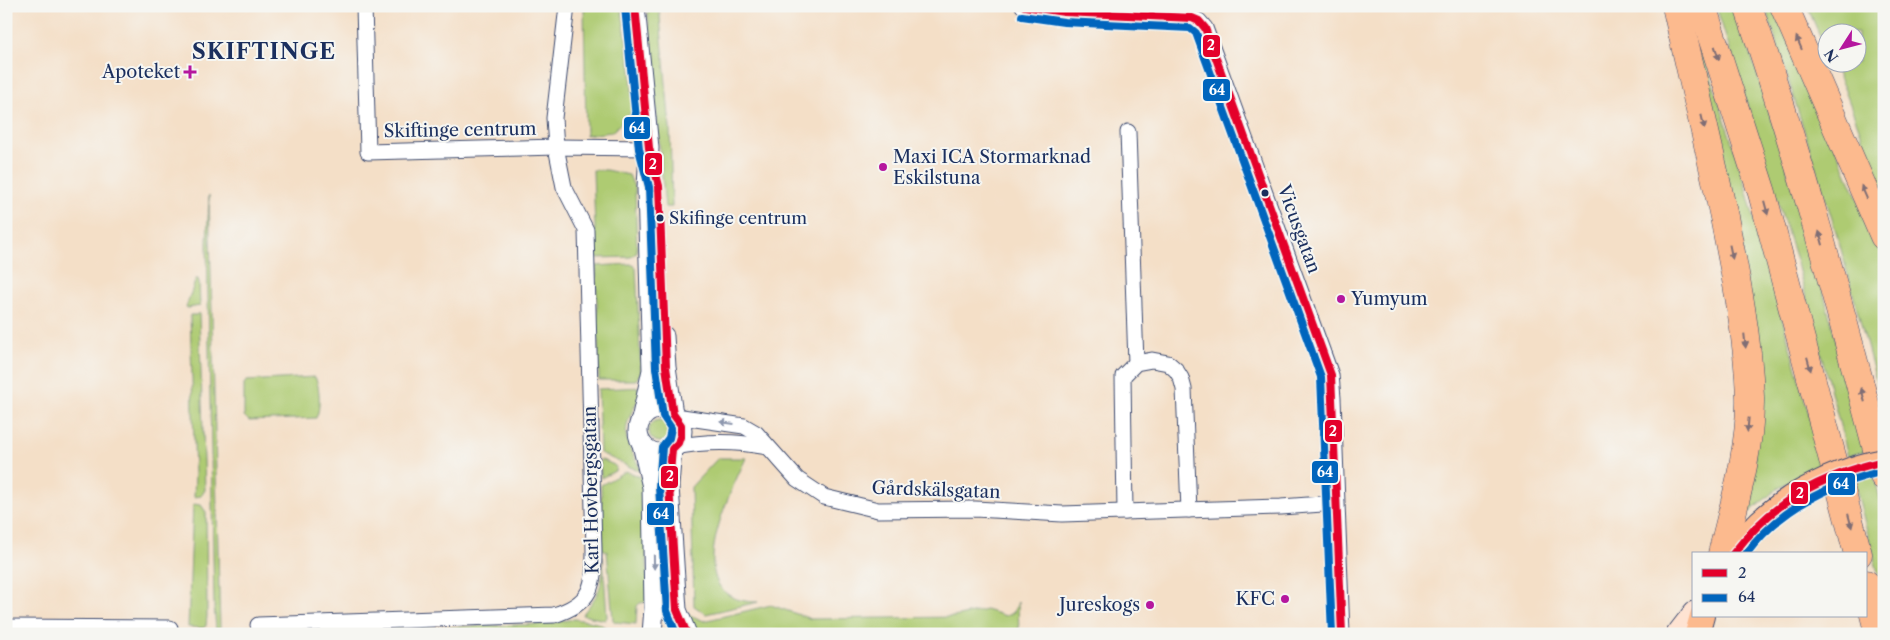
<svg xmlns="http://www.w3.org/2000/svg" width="1890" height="640" font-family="'Libre Caslon Text',serif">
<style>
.green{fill:#aecb72;stroke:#647d68}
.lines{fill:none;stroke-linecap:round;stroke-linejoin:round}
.minor-casing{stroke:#3c496e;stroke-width:17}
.tertiary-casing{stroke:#3c496e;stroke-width:21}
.secondary-casing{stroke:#3c496e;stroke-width:23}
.primary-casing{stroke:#3c496e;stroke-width:26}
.motorway-casing{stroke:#3c496e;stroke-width:29}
.minor{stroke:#fff;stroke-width:15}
.tertiary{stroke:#fff;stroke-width:19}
.secondary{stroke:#fee3d2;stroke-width:21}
.primary{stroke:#fcba8e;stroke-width:24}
.motorway{stroke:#fcba8e;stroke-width:28}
.primary-bridge-casing{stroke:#3c496e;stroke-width:26;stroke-linecap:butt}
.primary-bridge{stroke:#fcba8e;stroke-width:24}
.bus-1-casing{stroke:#f6f6f2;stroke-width:11}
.bus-2-casing{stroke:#f6f6f2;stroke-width:11}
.bus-1{stroke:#e4002b;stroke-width:8}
.bus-2{stroke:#0065bd;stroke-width:8}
.oneway{fill:#806e74}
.oneway2{fill:#8d97ae}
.poi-dot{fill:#b5179e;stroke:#f6f6f2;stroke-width:2}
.bus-dot{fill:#1b2f5e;stroke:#f6f6f2;stroke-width:2}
.labels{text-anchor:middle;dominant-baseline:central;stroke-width:4;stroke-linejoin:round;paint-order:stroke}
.bus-label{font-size:17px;fill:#1b2f5e;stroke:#f6f6f2;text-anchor:start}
.poi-label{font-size:18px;fill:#1b2f5e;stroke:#f6f6f2;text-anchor:end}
.street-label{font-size:18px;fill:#1b2f5e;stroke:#f6f6f2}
.district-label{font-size:22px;font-weight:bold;letter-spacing:1px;fill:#1b2f5e;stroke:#f6f6f2}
.line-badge{stroke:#f6f6f2;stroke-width:2}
.badge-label{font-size:14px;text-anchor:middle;font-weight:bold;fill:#fff}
</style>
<rect width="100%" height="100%" fill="#f6f6f2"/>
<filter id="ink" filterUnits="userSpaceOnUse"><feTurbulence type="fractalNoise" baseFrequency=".02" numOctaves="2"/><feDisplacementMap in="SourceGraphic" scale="10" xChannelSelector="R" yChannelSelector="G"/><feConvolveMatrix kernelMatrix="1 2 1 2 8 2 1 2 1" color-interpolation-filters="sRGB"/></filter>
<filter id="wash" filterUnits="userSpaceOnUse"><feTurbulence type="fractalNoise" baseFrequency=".0096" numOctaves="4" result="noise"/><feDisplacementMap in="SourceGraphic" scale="20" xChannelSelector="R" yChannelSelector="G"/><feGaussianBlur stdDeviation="1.12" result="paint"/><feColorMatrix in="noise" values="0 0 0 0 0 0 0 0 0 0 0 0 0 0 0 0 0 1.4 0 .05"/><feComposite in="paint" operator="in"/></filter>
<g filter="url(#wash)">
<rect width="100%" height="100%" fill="#f4dfc7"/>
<g class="green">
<polygon points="584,6 621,6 631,69 633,110 612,132 586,135"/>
<polygon points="647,6 659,6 670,128 672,207 665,207"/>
<polygon points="1688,6 1739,164 1823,465 1777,489 1745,516 1755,459"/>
<polygon points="1716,6 1736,6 1813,253 1865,451 1848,456 1797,263"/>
<polygon points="1765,6 1773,6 1884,258 1884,410 1838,238"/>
<polygon points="1807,6 1884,6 1884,196 1844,88 1832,63 1858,62 1858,32 1828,32 1827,52"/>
<polygon points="593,170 606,170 629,175 635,189 637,252 631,257 596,258"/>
<polygon points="209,195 220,629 216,629 214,605 207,243"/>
<polygon points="631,264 636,267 641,372 636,380 599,380 596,266"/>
<polygon points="196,279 198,279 199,282 200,306 188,308 186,307"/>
<polygon points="199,313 205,490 201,496 194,497 195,474 190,315 196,315"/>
<path d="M315,377C320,386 321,409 316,418L249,421L244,416V385L246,381Z"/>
<path d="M644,387C637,405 621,423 628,443C631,453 638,462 641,472L600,453L598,389Z"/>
<circle cx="660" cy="431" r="11"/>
<path d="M718,458H746C732,489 688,574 732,597C740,601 750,602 758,602L706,614L694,606L691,487Z"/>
<polygon points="600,459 614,465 616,467 615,471 601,478"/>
<polygon points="626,471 643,478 649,602 640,603 637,606 636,624 615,622 613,620 607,551 602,549 601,485"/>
<polygon points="1874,476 1884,513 1884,596 1854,481"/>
<polygon points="193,504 201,505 206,512 207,616 206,626 203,628 188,627"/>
<path d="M603,557L607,617L605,620L582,615C600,593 603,586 603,557Z"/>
<polygon points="1018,602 1019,634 695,634 685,613 704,621 771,605 811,619 954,617 986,610 1006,616 1014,612"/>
<path d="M574,619C585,621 606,621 609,634H239L546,624Z"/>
</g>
</g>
<g filter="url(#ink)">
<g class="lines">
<defs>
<g id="minor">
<polyline points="364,6 368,152 556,147 649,148"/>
<polyline points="1023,6 1064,12 1192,18 1199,21 1205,28 1331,375 1333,398 1342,634"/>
<polyline points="1128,132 1136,363"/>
<polyline points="675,416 744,426 756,433 797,479 824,497 878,510 975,509 1062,514 1281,507 1336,503"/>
<path d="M675,447C706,441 735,441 767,447"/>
<polyline points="1125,512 1123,376 1136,363 1152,360 1168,363 1176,370 1181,378 1184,389 1189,510"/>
<path d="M258,625L554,615C592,603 594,587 594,550L586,230L564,187L556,147L554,118L567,6"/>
<polyline points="6,627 170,628"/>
</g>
<g id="tertiary">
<polyline points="635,6 649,148 647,188 652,370 641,420"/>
<polyline points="664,336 666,367 673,414"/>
<circle cx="660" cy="431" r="22"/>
<polyline points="642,444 652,487 654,608 652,634"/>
<polyline points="672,449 669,486 677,610 687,634"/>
</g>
<polyline id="secondary" points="1677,634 1694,612"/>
<g id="primary">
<path d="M1733,554C1748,531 1769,512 1792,497"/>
<polyline points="1697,634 1702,616"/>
</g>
<g id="motorway">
<path d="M1676,6C1692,76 1709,147 1724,217C1736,277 1748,336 1750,397C1751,448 1734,505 1722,554"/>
<polyline points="1702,6 1762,193 1858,554"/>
<path d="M1748,6C1801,161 1843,318 1884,476"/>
<polyline points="1784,6 1884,236"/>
<polyline points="1866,584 1879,634"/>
</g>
</defs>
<use href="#minor" class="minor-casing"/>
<use href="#tertiary" class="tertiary-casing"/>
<use href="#secondary" class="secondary-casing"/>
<use href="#primary" class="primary-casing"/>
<use href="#motorway" class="motorway-casing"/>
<use href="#minor" class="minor"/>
<use href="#tertiary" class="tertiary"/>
<use href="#secondary" class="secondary"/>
<use href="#primary" class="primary"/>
<use href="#motorway" class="motorway"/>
<defs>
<path id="primary-bridge" d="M1792,497C1821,480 1850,467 1884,461"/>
</defs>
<use href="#primary-bridge" class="primary-bridge-casing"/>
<use href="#primary-bridge" class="primary-bridge"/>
<defs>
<g id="bus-1">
<polyline points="635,6 649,148 659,186 666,367 673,414 681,425 681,434 678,443 672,449 669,486 677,610 687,634"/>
<polyline points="1025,6 1064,12 1192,18 1199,21 1205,28 1331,375 1342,634"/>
<path d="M1733,554C1773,501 1820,476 1884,461"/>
</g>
<g id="bus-2">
<polyline points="625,7 639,149 649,187 656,368 663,416 671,428 669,438 662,447 659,487 667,611 676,634"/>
<polyline points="1022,16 1064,22 1190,28 1196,33 1321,377 1332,634"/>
<path d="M1746,554C1780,508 1829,484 1884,471"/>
</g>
</defs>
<use href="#bus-1" class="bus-1-casing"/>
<use href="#bus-2" class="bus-2-casing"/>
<use href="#bus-1" class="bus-1"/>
<use href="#bus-2" class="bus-2"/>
</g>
<defs><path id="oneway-solid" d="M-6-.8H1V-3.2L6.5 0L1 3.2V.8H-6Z" transform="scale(1.25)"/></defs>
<g class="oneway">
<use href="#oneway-solid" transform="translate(1799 43) rotate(-113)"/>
<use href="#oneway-solid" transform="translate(1717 53) rotate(72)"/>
<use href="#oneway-solid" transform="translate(1703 122) rotate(77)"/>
<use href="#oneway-solid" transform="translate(1864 192) rotate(-114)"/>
<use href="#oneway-solid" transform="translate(1766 208) rotate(75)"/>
<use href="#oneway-solid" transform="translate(1821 238) rotate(-106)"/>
<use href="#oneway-solid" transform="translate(1731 252) rotate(78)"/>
<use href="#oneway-solid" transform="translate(1745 341) rotate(84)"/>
<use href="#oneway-solid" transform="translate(1809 364) rotate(75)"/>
<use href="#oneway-solid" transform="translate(1863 395) rotate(-104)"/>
<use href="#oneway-solid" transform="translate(1748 425) rotate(95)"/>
<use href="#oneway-solid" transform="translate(1850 521) rotate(75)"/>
</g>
<g class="oneway2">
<use href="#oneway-solid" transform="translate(727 423) rotate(-172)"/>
<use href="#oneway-solid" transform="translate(654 562) rotate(89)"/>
</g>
</g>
<g class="poi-dot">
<path d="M187.5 64.5h5v5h5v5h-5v5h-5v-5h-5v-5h5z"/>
<circle cx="883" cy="167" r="5"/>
<circle cx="1341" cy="299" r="5"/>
<circle cx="1285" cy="599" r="5"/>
<circle cx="1150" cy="605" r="5"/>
</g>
<g class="bus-dot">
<circle cx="1265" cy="193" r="4.5"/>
<circle cx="660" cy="218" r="4.5"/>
</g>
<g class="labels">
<g class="bus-label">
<text x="669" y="218">Skifinge centrum</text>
</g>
<g class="poi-label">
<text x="180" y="72">Apoteket</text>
<text x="893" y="157" text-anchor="start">Maxi ICA Stormarknad<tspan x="893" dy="21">Eskilstuna</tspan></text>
<text x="1351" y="299" text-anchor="start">Yumyum</text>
<text x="1275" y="599">KFC</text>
<text x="1140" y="605">Jureskogs</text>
</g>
<g class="street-label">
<text transform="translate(460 130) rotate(-1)">Skiftinge centrum</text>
<text transform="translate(1299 229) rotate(70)">Vicusgatan</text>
<text transform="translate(591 490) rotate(-91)">Karl Hovbergsgatan</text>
<text transform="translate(936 490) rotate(2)">Gårdskälsgatan</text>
</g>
<g class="district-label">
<text x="264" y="51">SKIFTINGE</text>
</g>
</g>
<g class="line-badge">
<rect x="1202" y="34" width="19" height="24" rx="5" fill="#e4002b"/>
<rect x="1202" y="78" width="29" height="24" rx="5" fill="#0065bd"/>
<rect x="623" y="116" width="28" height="24" rx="5" fill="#0065bd"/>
<rect x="644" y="152" width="19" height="24" rx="5" fill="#e4002b"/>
<rect x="1324" y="419" width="19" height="24" rx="5" fill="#e4002b"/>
<rect x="1311" y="460" width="28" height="24" rx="5" fill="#0065bd"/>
<rect x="660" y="465" width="19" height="24" rx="5" fill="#e4002b"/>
<rect x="1827" y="472" width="29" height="24" rx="5" fill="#0065bd"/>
<rect x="1790" y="481" width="19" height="24" rx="5" fill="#e4002b"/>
<rect x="646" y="502" width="29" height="24" rx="5" fill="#0065bd"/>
</g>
<g class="badge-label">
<text x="1211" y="50">2</text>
<text x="1217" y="95">64</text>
<text x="637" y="133">64</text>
<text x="653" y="169">2</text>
<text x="1333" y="436">2</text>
<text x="1325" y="477">64</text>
<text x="670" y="481">2</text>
<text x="1841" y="489">64</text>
<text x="1800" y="498">2</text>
<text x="661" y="519">64</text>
</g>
<rect width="1890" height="640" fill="none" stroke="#f6f6f2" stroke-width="25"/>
<rect x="1692" y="552" width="175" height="65" fill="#f6f6f2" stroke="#9ea6b7"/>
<rect x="1702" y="569" width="25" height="8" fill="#e4002b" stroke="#9ea6b7"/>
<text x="1738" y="578" font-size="15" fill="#1b2f5e">2</text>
<rect x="1702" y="594" width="25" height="8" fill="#0065bd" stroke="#9ea6b7"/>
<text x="1738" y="602" font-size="15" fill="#1b2f5e">64</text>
<g transform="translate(1842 48) rotate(234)"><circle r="24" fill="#f6f6f2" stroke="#9ea6b7"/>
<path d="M0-4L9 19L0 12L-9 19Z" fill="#b5179e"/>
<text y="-8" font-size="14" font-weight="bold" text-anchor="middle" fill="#1b2f5e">N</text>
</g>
</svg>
